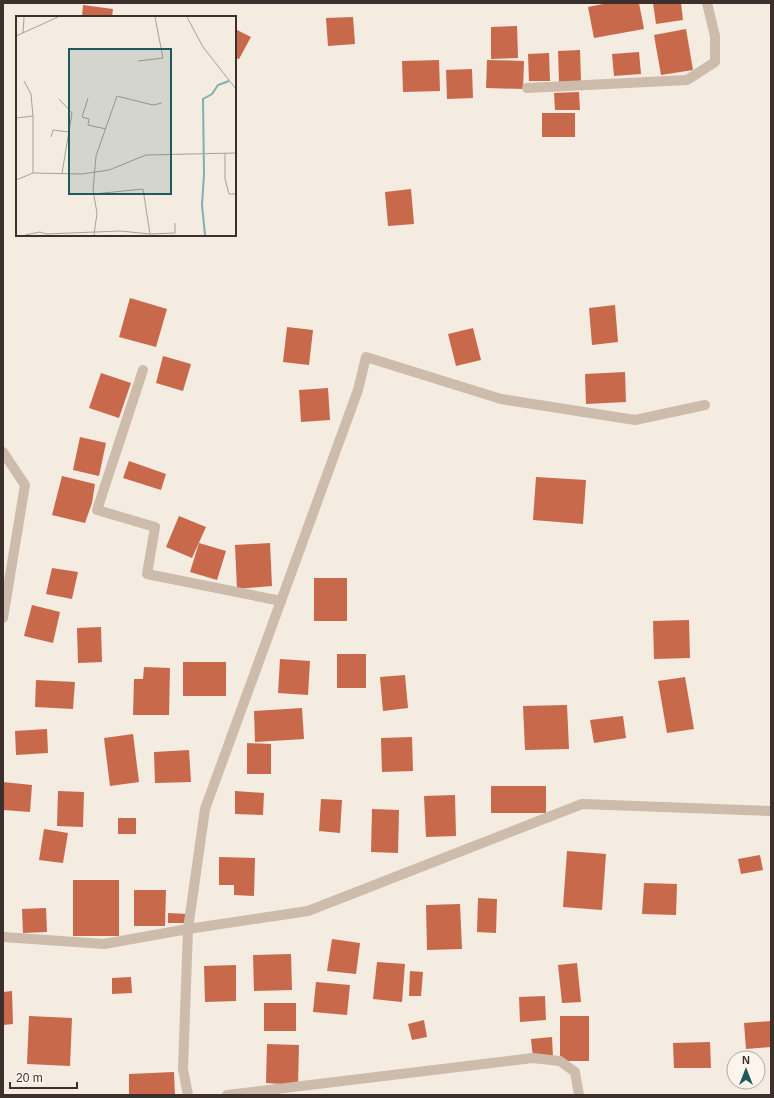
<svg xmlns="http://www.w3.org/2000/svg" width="774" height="1098" font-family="Arial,sans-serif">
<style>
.building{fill:#c8694b}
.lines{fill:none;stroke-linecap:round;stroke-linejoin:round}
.minor{stroke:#cdbbac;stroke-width:10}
.inset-river{fill:none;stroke:#7fb0b2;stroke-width:2}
.inset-road{fill:none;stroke:#aaa098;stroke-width:1}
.view{fill:#1f5a5e;fill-opacity:0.15;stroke:#1f5a5e;stroke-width:2}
.inset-edge{fill:none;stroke:#3b302b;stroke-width:2}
</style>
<rect width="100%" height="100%" fill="#f4ebe1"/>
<g class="building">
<polygon points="603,3 639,3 644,29 594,38 588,7 603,4"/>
<polygon points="653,3 681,3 683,20 656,24"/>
<polygon points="83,5 113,9 112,17 82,17"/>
<polygon points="353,17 355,44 328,46 326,18"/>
<polygon points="517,26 518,58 491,59 491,27"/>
<polygon points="235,29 251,37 239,59 235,58"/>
<polygon points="686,29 693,70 661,75 654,35"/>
<polygon points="580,50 581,81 559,82 558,51"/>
<polygon points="639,52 641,74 614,76 612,54"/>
<polygon points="549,53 550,81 529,81 528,54"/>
<polygon points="439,60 440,91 403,92 402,61"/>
<polygon points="487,60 524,61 523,89 486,88"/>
<polygon points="472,69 473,98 447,99 446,70"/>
<polygon points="579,92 580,110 555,110 554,93"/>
<rect x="542" y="113" width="33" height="24"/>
<polygon points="411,189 414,224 388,226 385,192"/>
<polygon points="130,298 167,309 156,347 119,337"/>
<polygon points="615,305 618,342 592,345 589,308"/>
<polygon points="287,327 313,330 309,365 283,362"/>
<polygon points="473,328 481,360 456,366 448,334"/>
<polygon points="163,356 191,364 183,391 156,383"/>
<polygon points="625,372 626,402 586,404 585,374"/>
<polygon points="101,373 131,383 119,418 89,408"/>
<polygon points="328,388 330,420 301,422 299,390"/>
<polygon points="80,437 106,443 99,476 73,470"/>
<polygon points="129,461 166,474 161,490 123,478"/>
<polygon points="62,476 95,484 92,503 85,523 52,515"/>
<polygon points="536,477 586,480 583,524 533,520"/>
<polygon points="179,516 206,527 192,558 166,547"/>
<polygon points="199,543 226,551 217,580 190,572"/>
<polygon points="270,543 272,586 237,589 235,545"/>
<polygon points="52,568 78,572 72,599 46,594"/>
<rect x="314" y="578" width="33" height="43"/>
<polygon points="32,605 60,612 53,643 24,636"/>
<polygon points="689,620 690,658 654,659 653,621"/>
<polygon points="101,627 102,662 78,663 77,628"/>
<rect x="337" y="654" width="29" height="34"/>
<polygon points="280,659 310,661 308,695 278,693"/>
<rect x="183" y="662" width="43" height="34"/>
<polygon points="144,667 170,668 169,715 133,715 134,679 143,679"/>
<polygon points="405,675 408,708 383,711 380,677"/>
<polygon points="685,677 694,729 667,733 658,681"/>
<polygon points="36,680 75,682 73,709 35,707"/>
<polygon points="567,705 569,749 525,750 523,706"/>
<polygon points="302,708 304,739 255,742 254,711"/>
<polygon points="623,716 626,738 594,743 590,720"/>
<polygon points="47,729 48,753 16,755 15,731"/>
<polygon points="133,734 139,782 110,786 104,738"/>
<polygon points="412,737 413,771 382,772 381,738"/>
<polygon points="247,743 271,744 271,774 247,774"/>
<polygon points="189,750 191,782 155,783 154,752"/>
<polygon points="3,782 32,785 30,812 3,810"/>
<rect x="491" y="786" width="55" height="27"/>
<polygon points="58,791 84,792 83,827 57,826"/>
<polygon points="235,791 264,793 263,815 235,814"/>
<polygon points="455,795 456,836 426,837 424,796"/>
<polygon points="321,799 342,800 340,833 319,831"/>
<polygon points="372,809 399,810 398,853 371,852"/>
<rect x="118" y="818" width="18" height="16"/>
<polygon points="44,829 68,833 63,863 39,860"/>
<polygon points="567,851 606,854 602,910 563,907"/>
<polygon points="760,855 763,870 741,874 738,859"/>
<polygon points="219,857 255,858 254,896 234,895 234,885 219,885"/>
<rect x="73" y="880" width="46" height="56"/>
<polygon points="644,883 677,884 676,915 642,914"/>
<polygon points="134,890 166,890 165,926 134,926"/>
<polygon points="478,898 497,899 496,933 477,932"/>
<polygon points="460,904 462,949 427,950 426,905"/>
<polygon points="46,908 47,932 23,933 22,909"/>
<polygon points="168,913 187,914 187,923 168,923"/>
<polygon points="332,939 360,943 356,974 327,971"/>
<polygon points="291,954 292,990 254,991 253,955"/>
<polygon points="377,962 405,964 402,1002 373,999"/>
<polygon points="577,963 581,1002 562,1003 558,965"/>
<polygon points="236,965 236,1001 205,1002 204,966"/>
<polygon points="410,971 423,972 421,996 409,996"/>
<polygon points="131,977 132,993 112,994 112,978"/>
<polygon points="316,982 350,985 347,1015 313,1012"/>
<polygon points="12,991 13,1024 3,1025 3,992"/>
<polygon points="545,996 546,1020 520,1022 519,997"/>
<rect x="264" y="1003" width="32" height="28"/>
<polygon points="29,1016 72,1018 70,1066 27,1064"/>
<rect x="560" y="1016" width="29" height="45"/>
<polygon points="424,1020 427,1037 412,1040 408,1024"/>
<polygon points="771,1021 771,1047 746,1049 744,1023"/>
<polygon points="552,1037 553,1057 533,1058 531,1039"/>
<polygon points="710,1042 711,1068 674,1068 673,1043"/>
<polygon points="267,1044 299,1045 298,1085 266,1083"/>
<polygon points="174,1072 175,1095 129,1095 129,1074"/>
</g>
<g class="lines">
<g class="minor">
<polyline points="527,88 687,80 715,62 715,36 707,3"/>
<polyline points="143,370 97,510 155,527 147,574 281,601"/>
<polyline points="3,452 25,485 3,618"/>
<polyline points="3,937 104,944 188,929 308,911 582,804 771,811"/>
<polyline points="188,1095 183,1069 188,929 205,809 358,390 366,357 501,399 635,420 705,405"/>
<polyline points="227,1095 533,1058 560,1061 575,1072 579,1095"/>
</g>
</g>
<g transform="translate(16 16)">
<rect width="220" height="220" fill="#f4ebe1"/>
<path class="inset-river" d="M189,219L186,189L188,158L187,83L196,78L202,69L213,65"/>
<path class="inset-road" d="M171,1L187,31L220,73M7,17L8,1M0,20L42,1M122,45L147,42L139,1M8,65L15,78L17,100V157M72,82L66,101L73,103L72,109L90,113M43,83L56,97L46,157M0,102L17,100M35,121L37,114L53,116M209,137V163L213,178H220M0,164L17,157L66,158L93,154L130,139L220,137M78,178L127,173L134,218L159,217V207M9,219L24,216L30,218L104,215L134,218M78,219L81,197L77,174L80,140L101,80L137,89L146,87"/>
<path class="view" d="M53,33H155V178H53Z"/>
<rect width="220" height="220" class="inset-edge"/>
</g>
<rect width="774" height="1098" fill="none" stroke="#3b302b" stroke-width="8"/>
<g transform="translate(746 1070)"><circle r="19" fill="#fbf5ee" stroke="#aea6a0"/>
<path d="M0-3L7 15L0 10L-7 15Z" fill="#1f5a5e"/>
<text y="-6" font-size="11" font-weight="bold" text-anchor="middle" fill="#3b302b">N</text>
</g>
<path d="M10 1082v6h67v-6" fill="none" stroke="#3b302b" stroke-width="2"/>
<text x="16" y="1082" font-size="12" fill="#3b302b" stroke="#fbf5ee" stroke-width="3" paint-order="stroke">20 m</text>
</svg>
